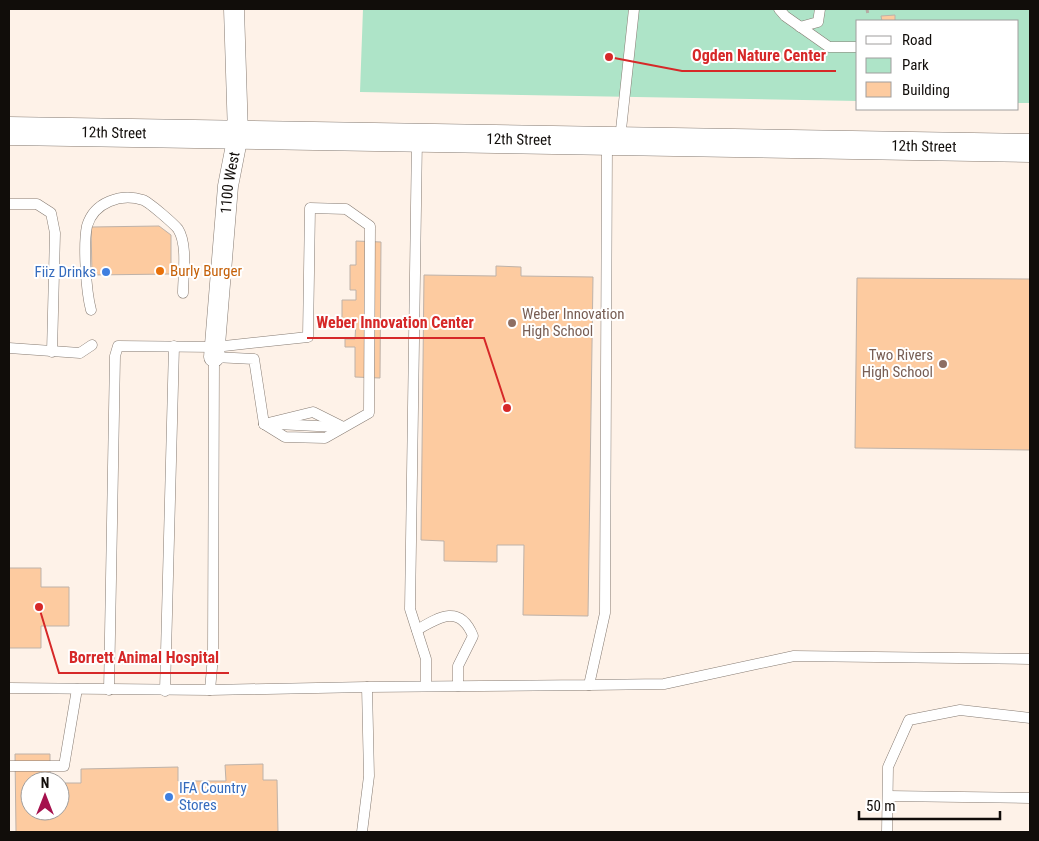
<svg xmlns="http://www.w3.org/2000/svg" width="1039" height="841" font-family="'Roboto Condensed',sans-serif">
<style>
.green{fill:#aee4c8}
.building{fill:#fdcba0;stroke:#beb2a9}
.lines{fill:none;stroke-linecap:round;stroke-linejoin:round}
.service-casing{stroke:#867b72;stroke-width:11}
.minor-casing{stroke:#867b72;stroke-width:21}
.primary-casing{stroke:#867b72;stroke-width:29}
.path{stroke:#b4aaa3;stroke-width:3;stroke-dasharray:4 4;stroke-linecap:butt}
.service{stroke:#fff;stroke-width:10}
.minor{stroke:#fff;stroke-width:20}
.primary{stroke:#fff;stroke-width:28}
.food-dot{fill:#e8710a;stroke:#fff;stroke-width:2}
.shop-dot{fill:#3f7fe0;stroke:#fff;stroke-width:2}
.education-dot{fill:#8d6e63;stroke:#fff;stroke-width:2}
.labels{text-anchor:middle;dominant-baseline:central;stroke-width:4;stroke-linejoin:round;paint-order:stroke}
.street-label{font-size:15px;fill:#110d0a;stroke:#fff}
.food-label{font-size:15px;fill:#c56008;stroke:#fff;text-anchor:start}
.shop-label{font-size:15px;fill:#366cbe;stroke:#fff;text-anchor:end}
.education-label{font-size:15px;fill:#785e54;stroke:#fff;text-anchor:start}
.leader{fill:none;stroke:#d62828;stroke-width:2}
.callout-dot{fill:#d62828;stroke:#fff;stroke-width:2}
.callout-label{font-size:16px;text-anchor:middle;font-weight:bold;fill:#d62828;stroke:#fff;stroke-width:4;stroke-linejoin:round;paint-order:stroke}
</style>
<rect width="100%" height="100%" fill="#fef2e8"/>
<polygon class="green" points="363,9 1030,9 1030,103 1018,103 1018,21 858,21 858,101 360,92"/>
<g class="building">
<polygon points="895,15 895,21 882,21 881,16"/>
<polygon points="159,226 171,235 171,274 92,275 91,227"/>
<polygon points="356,241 381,242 380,378 355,377 355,347 345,347 345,339 355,339 356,321 342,321 342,300 356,300 356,290 350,290 350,265 356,265"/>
<polygon points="496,266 521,267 521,276 593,277 588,616 523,615 524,545 497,545 497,562 444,561 444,541 421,540 424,275 496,276"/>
<polygon points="857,278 1030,279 1030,450 855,448"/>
<polygon points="9,568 41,568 41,587 69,587 69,626 41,626 41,648 9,648"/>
<polygon points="15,754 50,754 50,781 30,781 30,811 60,811 60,783 81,783 81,769 178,767 178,781 226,781 225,765 263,764 263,780 277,780 278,832 16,832"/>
</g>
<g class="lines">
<defs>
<g id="service">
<polyline points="779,9 785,16 829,47 858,47"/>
<polyline points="800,27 818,22 820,9"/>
<polyline points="417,139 410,609 426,659 426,685"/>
<polyline points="620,139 634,9"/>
<polyline points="9,204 37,204 51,213 55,233 52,352"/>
<path d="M91,310C86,291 83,245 87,226C94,202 121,193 143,200C149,202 174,224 178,229C188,245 183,275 183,293"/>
<polyline points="9,348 80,353 92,345"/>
<polyline points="264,424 313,412 343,427"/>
<polyline points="277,424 337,427"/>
<path d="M417,630C439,617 460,604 473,636L458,666V686"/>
<polyline points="589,685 664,684 794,656 1030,659"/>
<polyline points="367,687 589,685 605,613 607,142"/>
<polyline points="9,688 210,690 213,656 214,357 254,359 264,424"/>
<polyline points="109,690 115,356 118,346 215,347 308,337 310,208 346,209 370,226 369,413 325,438 285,437 264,424"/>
<polyline points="210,690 367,687 369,776 362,832"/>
<polyline points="165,691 174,346"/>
<polyline points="9,766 64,766 77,689"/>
<polyline points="888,796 1030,798"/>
<polyline points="887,832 888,767 909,720 960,710 1030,718"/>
</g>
<g id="minor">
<path id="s1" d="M214,357L228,186L238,135L234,9"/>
</g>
<g id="primary">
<path id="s2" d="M9,131L1030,148"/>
</g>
</defs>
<use href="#service" class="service-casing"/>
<use href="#minor" class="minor-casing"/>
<use href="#primary" class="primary-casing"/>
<polyline class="path" points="867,9 868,15"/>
<use href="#service" class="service"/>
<use href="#minor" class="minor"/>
<use href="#primary" class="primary"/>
</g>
<circle class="food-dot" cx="160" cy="271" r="5"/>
<g class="shop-dot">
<circle cx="106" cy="272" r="5"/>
<circle cx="169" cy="797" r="5"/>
</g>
<g class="education-dot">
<circle cx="512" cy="323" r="5"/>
<circle cx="943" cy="364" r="5"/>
</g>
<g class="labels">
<g class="street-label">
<text stroke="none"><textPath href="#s2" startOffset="105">12th Street</textPath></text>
<text stroke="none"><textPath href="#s2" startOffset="510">12th Street</textPath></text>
<text stroke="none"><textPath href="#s2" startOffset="915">12th Street</textPath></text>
<text stroke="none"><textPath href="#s1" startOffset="175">1100 West</textPath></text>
</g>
<g class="food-label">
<text x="170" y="271">Burly Burger</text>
</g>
<g class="shop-label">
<text x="96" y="272">Fiiz Drinks</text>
<text x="179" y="788" text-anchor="start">IFA Country<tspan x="179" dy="17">Stores</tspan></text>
</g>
<g class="education-label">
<text x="522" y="314">Weber Innovation<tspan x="522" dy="17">High School</tspan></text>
<text x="933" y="355" text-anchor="end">Two Rivers<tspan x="933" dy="17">High School</tspan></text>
</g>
</g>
<path class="leader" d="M609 57L682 71H836M507 408L484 338H307M39 607L59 673H229"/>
<g class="callout-dot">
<circle cx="609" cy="57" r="5"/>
<circle cx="507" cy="408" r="5"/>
<circle cx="39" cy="607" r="5"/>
</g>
<g class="callout-label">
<text x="759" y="61">Ogden Nature Center</text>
<text x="395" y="328">Weber Innovation Center</text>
<text x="144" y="663">Borrett Animal Hospital</text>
</g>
<rect width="1039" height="841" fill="none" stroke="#110d0a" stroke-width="20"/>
<rect x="856" y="20" width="162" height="90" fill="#ffffff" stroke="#a09e9d"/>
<rect x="866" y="36" width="25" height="8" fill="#ffffff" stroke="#a09e9d"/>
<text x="902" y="45" font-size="15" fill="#110d0a">Road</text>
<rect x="866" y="58" width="25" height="15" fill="#aee4c8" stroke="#a09e9d"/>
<text x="902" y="70" font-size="15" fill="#110d0a">Park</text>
<rect x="866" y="82" width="25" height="15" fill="#fdcba0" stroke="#a09e9d"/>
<text x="902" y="95" font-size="15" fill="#110d0a">Building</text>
<g transform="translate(45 796)"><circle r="24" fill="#ffffff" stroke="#a09e9d"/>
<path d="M0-4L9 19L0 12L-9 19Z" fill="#a5114d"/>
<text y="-8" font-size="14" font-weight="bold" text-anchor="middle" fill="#110d0a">N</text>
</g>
<path d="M859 811v8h141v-8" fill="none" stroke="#110d0a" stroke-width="2.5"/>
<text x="866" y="811" font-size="15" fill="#110d0a" stroke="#ffffff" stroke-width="4" paint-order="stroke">50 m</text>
</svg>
